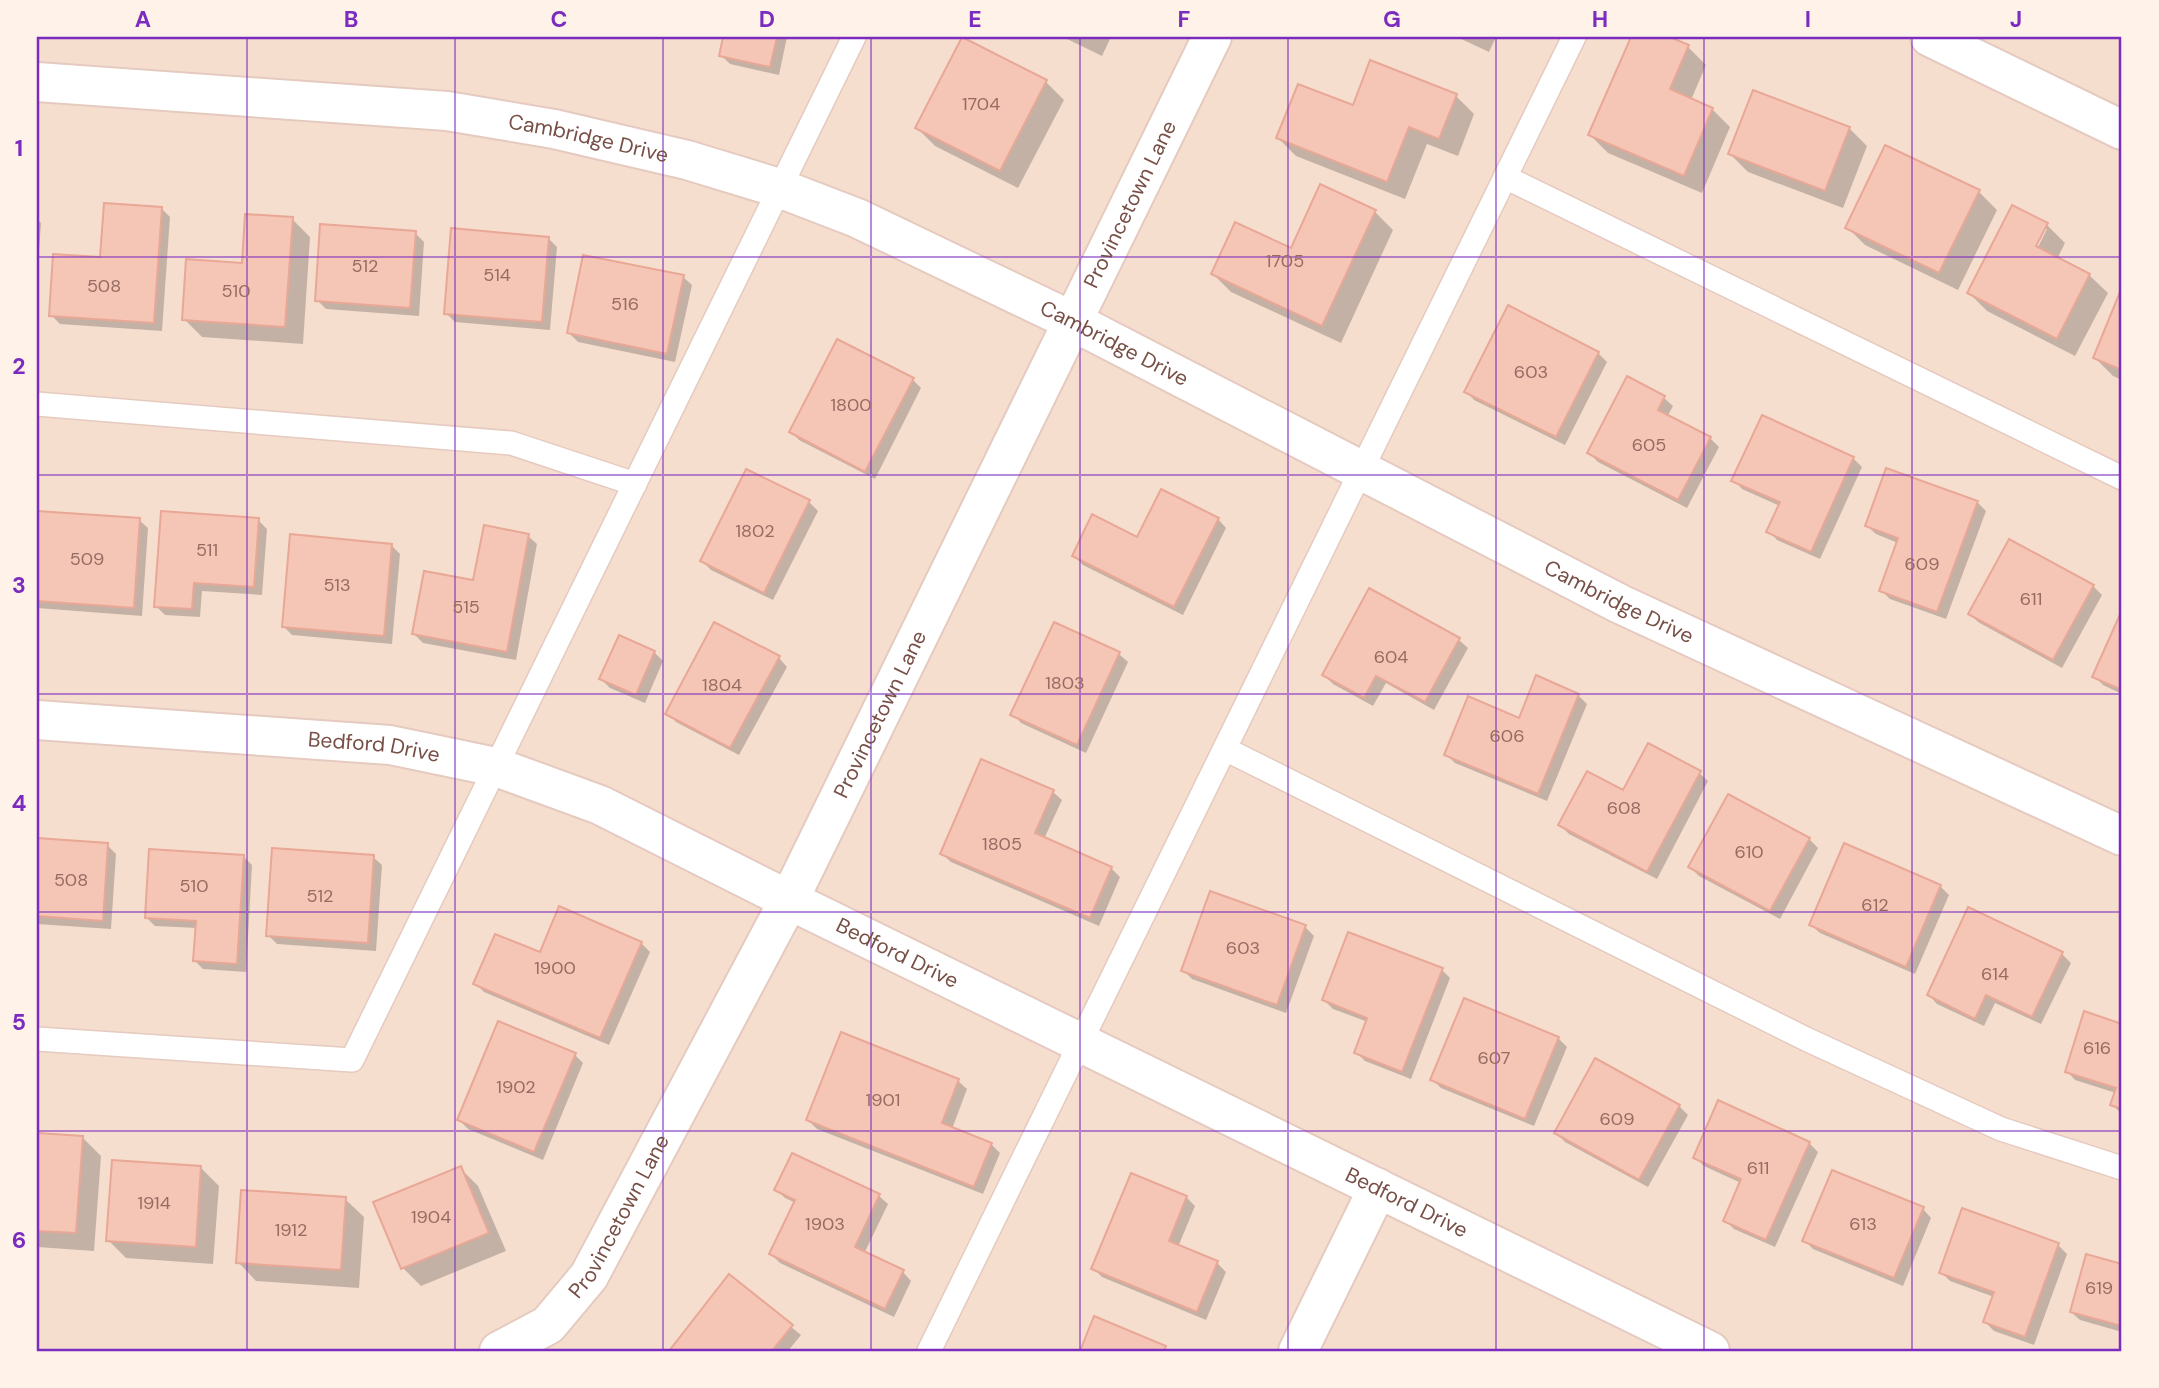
<svg xmlns="http://www.w3.org/2000/svg" width="2159" height="1388" font-family="'DM Sans',sans-serif">
<style>
.residential{fill:#f6decf}
.shadow{fill:#0003;fill-rule:evenodd}
.building{fill:#f5c5b6;stroke:#e9a796;stroke-width:2}
.lines{fill:none;stroke-linecap:round;stroke-linejoin:round}
.lane-casing{stroke:#e5cabf;stroke-width:26}
.street-casing{stroke:#e5cabf;stroke-width:42}
.lane{stroke:#fff;stroke-width:23}
.street{stroke:#fff;stroke-width:38}
.grid{fill:none;stroke:#7b2cbf;stroke-width:2;stroke-opacity:0.55}
.labels{text-anchor:middle;dominant-baseline:central;stroke-width:5;stroke-linejoin:round;paint-order:stroke}
.number-label{font-size:18px;fill:#966c62}
.street-label{font-size:21px;fill:#774f46;stroke:#fff3e9}
.neatline{fill:none;stroke:#7b2cbf;stroke-width:2.5}
.grid-label{font-size:23px;text-anchor:middle;font-weight:bold;fill:#7b2cbf}
</style>
<rect width="100%" height="100%" fill="#feeee1"/>
<rect class="residential" x="37" y="37" width="2085" height="1314"/>
<g class="shadow">
<polygon points="725,37 787,37 779,75 730,64 721,55"/>
<polygon points="1063,37 1111,37 1102,56"/>
<polygon points="1457,37 1496,37 1489,52"/>
<polygon points="1633,37 1665,37 1688,47 1706,65 1691,100 1712,109 1730,127 1702,193 1608,153 1590,135"/>
<polygon points="1046,82 1064,100 1018,188 935,146 917,128"/>
<polygon points="1456,96 1474,114 1458,156 1427,144 1405,199 1296,156 1278,138 1354,108"/>
<polygon points="1849,128 1867,146 1843,208 1748,172 1730,154"/>
<polygon points="1979,192 1997,210 1958,290 1865,245 1847,227"/>
<polygon points="161,208 170,217 162,331 60,324 51,315 102,259"/>
<polygon points="1375,212 1393,230 1341,343 1231,292 1213,274 1292,250"/>
<polygon points="37,219 41,223 37,279"/>
<polygon points="292,219 310,237 303,344 202,337 184,319"/>
<path d="M2047,225L2065,243L2057,259L2089,275L2108,293L2075,356L1987,311L1969,293ZM2043,229H2047L2034,255L2031,253Z"/>
<polygon points="415,233 424,242 419,316 326,309 317,300"/>
<polygon points="548,238 557,247 550,330 455,322 446,313"/>
<polygon points="683,277 692,285 675,362 578,342 569,333"/>
<polygon points="2122,292 2122,380 2113,376 2095,358"/>
<polygon points="1598,353 1607,362 1565,445 1474,400 1466,391"/>
<polygon points="913,380 921,388 875,479 799,440 791,431"/>
<polygon points="1664,398 1673,406 1667,417 1710,438 1719,447 1687,508 1598,462 1589,453"/>
<polygon points="1853,458 1862,467 1820,559 1777,540 1769,531 1780,506 1742,489 1734,480"/>
<polygon points="809,502 818,511 773,600 711,570 702,561"/>
<polygon points="1977,502 1986,511 1946,619 1890,599 1881,590 1898,543 1876,534 1867,526"/>
<polygon points="37,512 139,520 148,528 142,616 37,608"/>
<polygon points="1218,519 1226,528 1183,615 1083,565 1074,556"/>
<polygon points="258,520 267,529 262,595 202,591 200,617 165,615 156,606"/>
<polygon points="528,536 537,544 516,660 423,643 414,634"/>
<polygon points="391,545 400,554 392,644 292,635 283,626"/>
<polygon points="2093,586 2102,595 2062,668 1978,622 1970,614"/>
<polygon points="2122,614 2122,694 2103,685 2094,676"/>
<polygon points="620,637 654,652 663,661 645,703 610,688 601,679"/>
<polygon points="1459,640 1468,648 1434,710 1386,683 1373,706 1333,684 1324,675"/>
<polygon points="1119,654 1128,662 1086,753 1021,723 1013,714"/>
<polygon points="779,658 787,667 739,755 676,722 668,713"/>
<polygon points="1537,678 1578,695 1587,704 1547,801 1455,763 1446,754 1520,720"/>
<polygon points="1699,773 1708,781 1657,879 1569,834 1560,825 1624,792"/>
<polygon points="1053,792 1062,800 1044,839 1111,868 1120,877 1099,926 951,862 942,854"/>
<polygon points="1809,839 1818,848 1780,919 1699,876 1690,867"/>
<polygon points="37,840 107,845 116,854 111,929 37,924"/>
<polygon points="243,856 252,865 246,972 203,969 195,961 197,928 155,926 146,917"/>
<polygon points="373,857 382,865 376,951 277,944 268,935"/>
<polygon points="1940,886 1949,895 1915,974 1820,933 1811,925"/>
<polygon points="1305,927 1314,936 1286,1013 1192,979 1183,970"/>
<polygon points="641,943 650,952 609,1045 484,992 475,983"/>
<polygon points="2062,954 2071,963 2041,1024 1995,1003 1984,1026 1937,1004 1929,995"/>
<polygon points="1442,970 1450,978 1411,1079 1365,1061 1356,1052 1368,1022 1333,1009 1324,1000"/>
<polygon points="2085,1014 2122,1026 2122,1114 2112,1105 2116,1093 2075,1080 2067,1071"/>
<polygon points="842,1035 958,1081 967,1089 952,1129 991,1144 1000,1153 983,1194 817,1129 808,1120"/>
<polygon points="1558,1038 1567,1047 1534,1126 1441,1088 1432,1079"/>
<polygon points="575,1055 583,1063 543,1160 468,1129 459,1120"/>
<polygon points="1679,1106 1688,1115 1648,1187 1565,1142 1556,1133"/>
<polygon points="37,1135 83,1138 101,1156 94,1251 37,1247"/>
<polygon points="1809,1143 1818,1152 1775,1247 1734,1229 1725,1220 1741,1183 1704,1166 1695,1157"/>
<polygon points="793,1155 879,1196 888,1204 864,1254 903,1272 911,1281 894,1317 780,1263 771,1254 796,1203 785,1198 776,1189"/>
<polygon points="201,1168 219,1186 213,1264 126,1258 108,1240"/>
<polygon points="460,1168 478,1186 506,1251 421,1286 403,1268"/>
<polygon points="1186,1197 1195,1206 1178,1247 1217,1263 1226,1272 1206,1320 1102,1277 1093,1268"/>
<polygon points="345,1199 364,1217 359,1288 256,1281 238,1262"/>
<polygon points="1923,1209 1931,1218 1903,1286 1813,1249 1804,1240"/>
<polygon points="2058,1245 2067,1254 2034,1345 1994,1331 1985,1322 1994,1297 1950,1281 1941,1272"/>
<polygon points="2087,1256 2122,1266 2122,1332 2080,1320 2071,1312"/>
<polygon points="729,1277 801,1335 788,1351 671,1351"/>
<polygon points="1095,1319 1165,1348 1168,1351 1081,1351"/>
</g>
<g class="building">
<polygon points="723,37 777,37 770,67 719,56"/>
<polygon points="962,37 1047,80 1000,171 915,128"/>
<polygon points="1631,37 1670,37 1689,45 1670,89 1713,108 1684,176 1588,135"/>
<polygon points="1370,60 1457,94 1439,139 1409,127 1387,182 1276,138 1298,84 1353,105"/>
<polygon points="1753,90 1850,127 1825,191 1728,154"/>
<polygon points="1885,145 1980,190 1939,273 1845,228"/>
<polygon points="1320,184 1376,210 1322,326 1211,274 1235,222 1291,248"/>
<polygon points="104,203 162,207 154,323 49,316 53,254 100,257"/>
<polygon points="2012,205 2048,223 2036,246 2090,274 2057,339 1967,293"/>
<polygon points="245,214 293,217 285,327 182,320 186,259 242,263"/>
<polygon points="320,224 416,231 410,308 315,301"/>
<polygon points="451,228 549,237 542,322 444,314"/>
<polygon points="583,255 684,275 667,354 567,333"/>
<polygon points="2122,287 2122,370 2093,358"/>
<polygon points="1508,305 1599,352 1556,437 1464,392"/>
<polygon points="837,339 914,378 865,472 789,432"/>
<polygon points="1627,376 1665,396 1658,410 1711,437 1678,500 1587,453"/>
<polygon points="1762,415 1854,457 1811,552 1766,532 1780,502 1731,481"/>
<polygon points="1886,468 1978,501 1937,612 1879,591 1898,538 1865,526"/>
<polygon points="746,469 810,500 764,593 700,561"/>
<polygon points="1161,489 1219,518 1174,607 1072,556 1092,514 1137,537"/>
<polygon points="37,511 140,518 134,608 37,601"/>
<polygon points="161,511 259,518 254,587 194,583 192,609 154,607"/>
<polygon points="484,525 529,534 507,652 412,634 424,571 473,580"/>
<polygon points="290,534 392,544 384,636 282,627"/>
<polygon points="2009,539 2094,585 2053,660 1968,614"/>
<polygon points="1369,588 1460,638 1425,702 1376,676 1364,698 1322,675"/>
<polygon points="2122,610 2122,690 2092,677"/>
<polygon points="714,622 780,656 730,748 665,714"/>
<polygon points="1054,622 1120,652 1077,745 1010,715"/>
<polygon points="619,635 655,651 636,695 599,679"/>
<polygon points="1536,675 1579,694 1538,794 1444,755 1468,696 1519,718"/>
<polygon points="1648,743 1701,771 1647,872 1558,825 1587,771 1623,790"/>
<polygon points="981,759 1054,790 1035,833 1112,867 1090,918 940,854"/>
<polygon points="1728,794 1810,838 1770,911 1688,867"/>
<polygon points="37,838 108,843 103,921 37,916"/>
<polygon points="1844,843 1941,885 1906,967 1809,925"/>
<polygon points="272,848 374,855 368,943 266,936"/>
<polygon points="149,849 244,855 237,964 193,961 196,921 145,918"/>
<polygon points="1210,891 1306,925 1277,1005 1181,971"/>
<polygon points="559,906 642,942 600,1038 473,984 495,934 540,952"/>
<polygon points="1968,907 2063,952 2032,1017 1986,995 1975,1019 1927,995"/>
<polygon points="1348,932 1443,968 1402,1072 1354,1053 1367,1018 1322,1000"/>
<polygon points="1464,998 1559,1037 1525,1119 1430,1080"/>
<polygon points="2084,1011 2122,1024 2122,1109 2110,1105 2116,1088 2065,1072"/>
<polygon points="498,1021 576,1053 534,1152 457,1120"/>
<polygon points="841,1032 959,1079 942,1123 992,1143 974,1187 806,1120"/>
<polygon points="1595,1058 1680,1105 1639,1180 1554,1133"/>
<polygon points="1718,1100 1810,1142 1766,1240 1723,1221 1741,1179 1693,1158"/>
<polygon points="37,1133 83,1136 76,1233 37,1231"/>
<polygon points="792,1153 880,1194 855,1247 904,1270 885,1309 769,1254 795,1200 774,1190"/>
<polygon points="112,1160 201,1166 196,1247 106,1241"/>
<polygon points="461,1166 489,1233 401,1269 373,1202"/>
<polygon points="1832,1170 1924,1207 1894,1278 1802,1241"/>
<polygon points="1131,1173 1187,1196 1169,1241 1218,1261 1197,1312 1091,1269"/>
<polygon points="241,1190 346,1197 341,1270 236,1263"/>
<polygon points="1962,1208 2059,1243 2025,1337 1983,1322 1994,1292 1939,1273"/>
<polygon points="2086,1254 2122,1264 2122,1326 2070,1312"/>
<polygon points="729,1274 793,1325 772,1351 669,1351"/>
<polygon points="1094,1316 1166,1346 1164,1351 1080,1351"/>
</g>
<g class="lines">
<defs>
<g id="lane">
<polyline points="1505,177 2122,478"/>
<polyline points="37,404 511,443 635,484"/>
<polyline points="1225,749 1806,1039 2001,1129 2122,1168"/>
<polyline points="37,1039 352,1060 854,37"/>
<polyline points="929,1351 1574,37"/>
</g>
<g id="street">
<polyline points="1930,37 2122,130"/>
<path id="s1" d="M37,82L447,111L554,129L687,160L779,188L857,218L1072,321L1620,604L2122,836"/>
<path id="s2" d="M37,720L390,745L496,767L600,805L789,900L1710,1351"/>
<path id="s3" d="M499,1351L548,1325L589,1276L789,900L1212,37"/>
<polyline points="1298,1351 1378,1188"/>
</g>
</defs>
<use href="#lane" class="lane-casing"/>
<use href="#street" class="street-casing"/>
<use href="#lane" class="lane"/>
<use href="#street" class="street"/>
</g>
<path class="grid" d="M247,37V1351M455,37V1351M663,37V1351M871,37V1351M1080,37V1351M1288,37V1351M1496,37V1351M1704,37V1351M1912,37V1351M37,257H2122M37,475H2122M37,694H2122M37,912H2122M37,1131H2122"/>
<g class="labels">
<g class="number-label">
<text x="981" y="104">1704</text>
<text x="1285" y="261">1705</text>
<text x="365" y="266">512</text>
<text x="497" y="275">514</text>
<text x="104" y="286">508</text>
<text x="236" y="291">510</text>
<text x="625" y="304">516</text>
<text x="1531" y="372">603</text>
<text x="851" y="405">1800</text>
<text x="1649" y="445">605</text>
<text x="755" y="531">1802</text>
<text x="207" y="550">511</text>
<text x="87" y="559">509</text>
<text x="1922" y="564">609</text>
<text x="337" y="585">513</text>
<text x="2031" y="599">611</text>
<text x="466" y="607">515</text>
<text x="1391" y="657">604</text>
<text x="1065" y="683">1803</text>
<text x="722" y="685">1804</text>
<text x="1507" y="736">606</text>
<text x="1624" y="808">608</text>
<text x="1002" y="844">1805</text>
<text x="1749" y="852">610</text>
<text x="71" y="880">508</text>
<text x="194" y="886">510</text>
<text x="320" y="896">512</text>
<text x="1875" y="905">612</text>
<text x="1243" y="948">603</text>
<text x="555" y="968">1900</text>
<text x="1995" y="974">614</text>
<text x="2097" y="1048">616</text>
<text x="1494" y="1058">607</text>
<text x="516" y="1087">1902</text>
<text x="883" y="1100">1901</text>
<text x="1617" y="1119">609</text>
<text x="1758" y="1168">611</text>
<text x="154" y="1203">1914</text>
<text x="431" y="1217">1904</text>
<text x="825" y="1224">1903</text>
<text x="1863" y="1224">613</text>
<text x="291" y="1230">1912</text>
<text x="2099" y="1288">619</text>
</g>
<g class="street-label">
<text stroke="none"><textPath href="#s1" startOffset="555">Cambridge Drive</textPath></text>
<text stroke="none"><textPath href="#s3" startOffset="1320">Provincetown Lane</textPath></text>
<text stroke="none"><textPath href="#s1" startOffset="1122">Cambridge Drive</textPath></text>
<text stroke="none"><textPath href="#s1" startOffset="1689">Cambridge Drive</textPath></text>
<text stroke="none"><textPath href="#s3" startOffset="752">Provincetown Lane</textPath></text>
<text stroke="none"><textPath href="#s2" startOffset="338">Bedford Drive</textPath></text>
<text stroke="none"><textPath href="#s2" startOffset="905">Bedford Drive</textPath></text>
<text stroke="none"><textPath href="#s2" startOffset="1472">Bedford Drive</textPath></text>
<text stroke="none"><textPath href="#s3" startOffset="186">Provincetown Lane</textPath></text>
</g>
</g>
<rect width="2159" height="1388" fill="none" stroke="#fff3e9" stroke-width="77"/>
<rect x="38" y="38" width="2082" height="1312" class="neatline"/>
<g class="grid-label">
<text x="143" y="27">A</text>
<text x="351" y="27">B</text>
<text x="559" y="27">C</text>
<text x="767" y="27">D</text>
<text x="975" y="27">E</text>
<text x="1184" y="27">F</text>
<text x="1392" y="27">G</text>
<text x="1600" y="27">H</text>
<text x="1808" y="27">I</text>
<text x="2016" y="27">J</text>
<text x="19" y="156">1</text>
<text x="19" y="374">2</text>
<text x="19" y="593">3</text>
<text x="19" y="811">4</text>
<text x="19" y="1030">5</text>
<text x="19" y="1248">6</text>
</g>
</svg>
